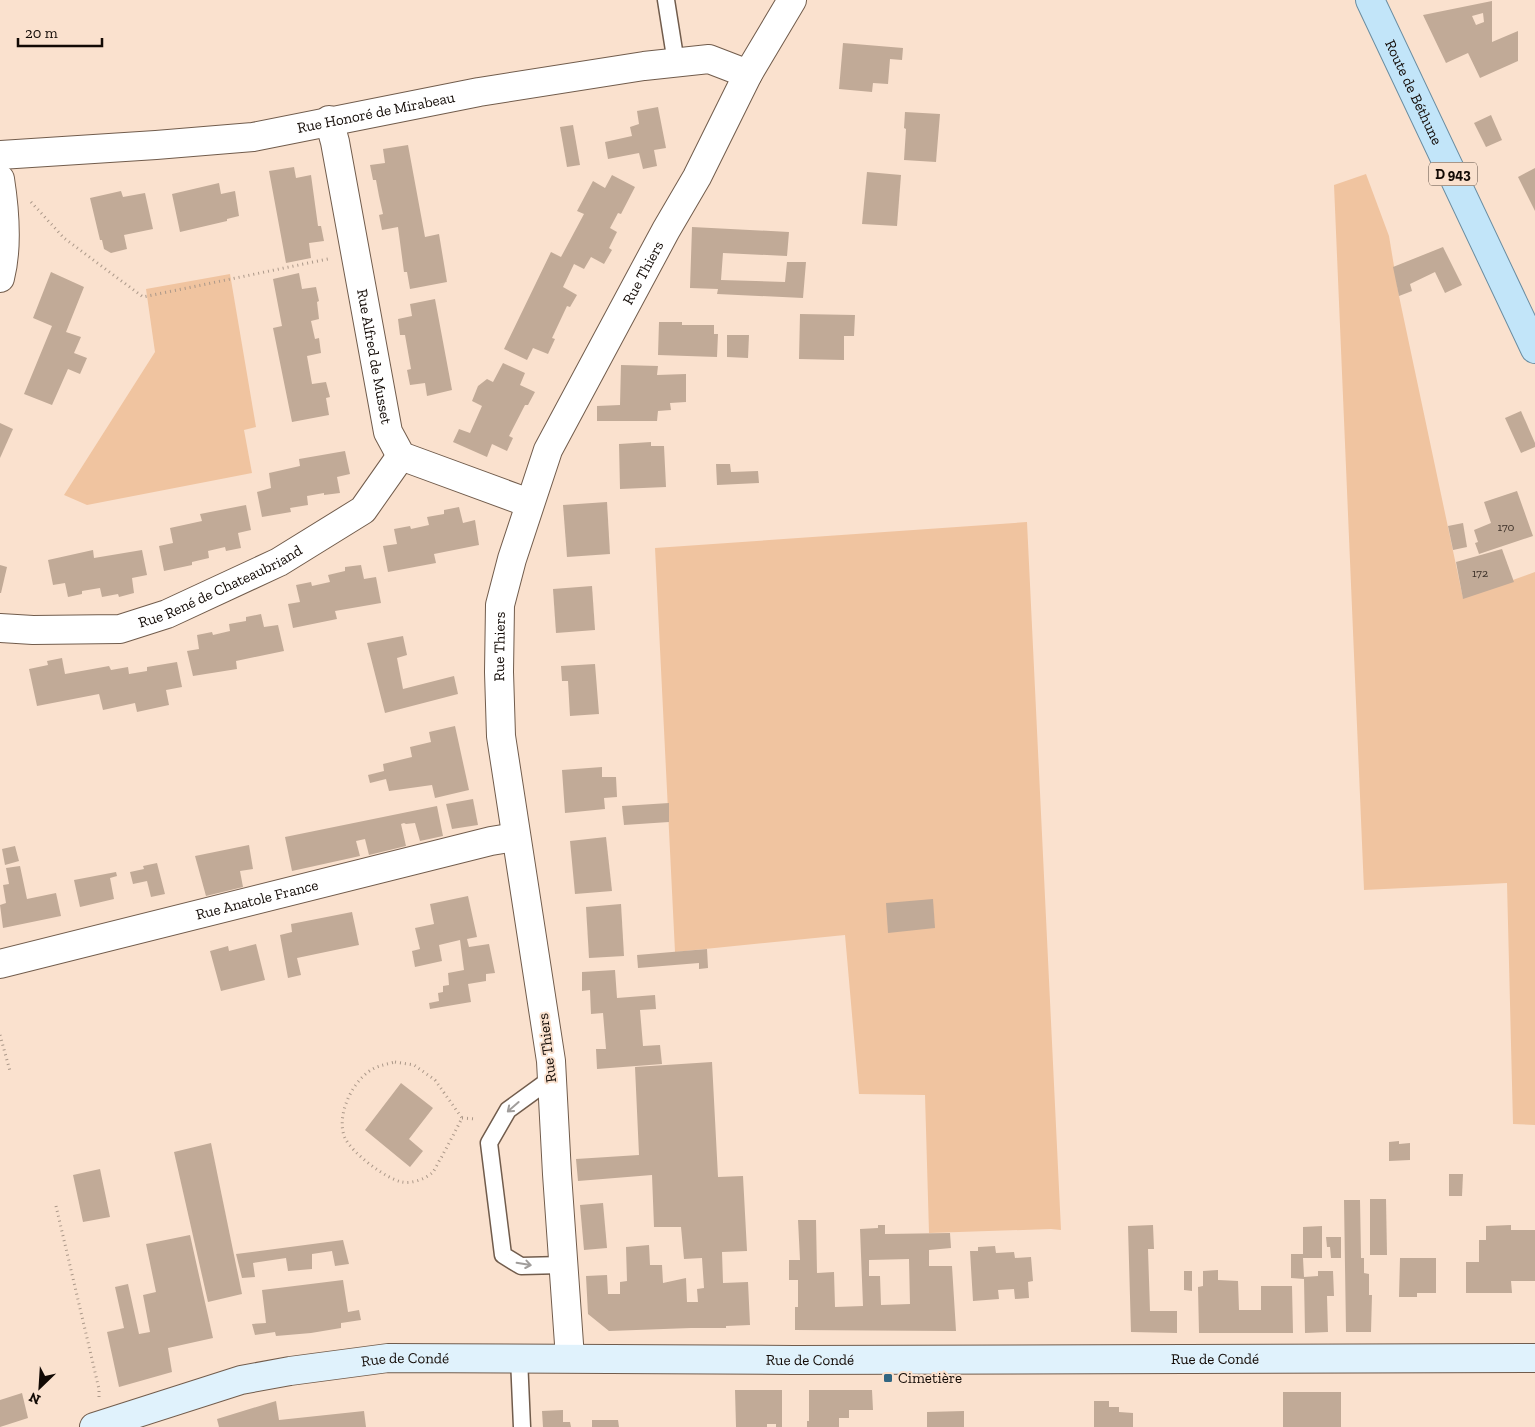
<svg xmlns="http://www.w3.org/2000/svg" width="1535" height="1427" font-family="'Zilla Slab',serif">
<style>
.green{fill:#f0c4a0}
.building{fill:#c1aa97;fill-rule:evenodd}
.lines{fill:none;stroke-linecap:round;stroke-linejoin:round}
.service-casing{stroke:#715c4c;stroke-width:19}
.minor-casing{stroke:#715c4c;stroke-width:30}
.tertiary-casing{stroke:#715c4c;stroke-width:30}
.secondary-casing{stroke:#715c4c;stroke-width:30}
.primary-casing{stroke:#6a8da1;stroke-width:30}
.path{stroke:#ab9889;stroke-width:3;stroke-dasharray:1 4;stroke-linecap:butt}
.service{stroke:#fff;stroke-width:16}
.minor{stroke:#fff;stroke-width:28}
.tertiary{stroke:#fff;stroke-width:28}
.secondary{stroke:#e0f2fc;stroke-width:28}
.primary{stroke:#c2e5f9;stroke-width:28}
.oneway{stroke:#a09d9b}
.poi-dot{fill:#316682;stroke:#fae1ce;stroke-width:2}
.labels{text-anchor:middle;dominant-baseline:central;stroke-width:4;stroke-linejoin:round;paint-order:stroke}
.number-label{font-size:12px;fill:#3e322a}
.shield{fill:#fae1ce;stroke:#584a41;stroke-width:1}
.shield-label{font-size:14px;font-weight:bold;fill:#120a05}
.street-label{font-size:15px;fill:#120a05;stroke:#fae1ce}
.poi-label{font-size:15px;fill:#120a05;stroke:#fae1ce;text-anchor:start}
</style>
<rect width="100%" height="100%" fill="#fae1ce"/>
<g class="green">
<polygon points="1366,174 1389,236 1399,296 1463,598 1535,572 1535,1125 1513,1124 1507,883 1364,890 1334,185"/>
<polygon points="230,274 256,427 244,430 252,473 87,505 64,495 155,352 146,289"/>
<polygon points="1027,522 1061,1230 1051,1229 929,1233 925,1095 859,1094 845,935 675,952 655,548"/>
</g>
<g class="building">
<path d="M1492,1V42L1518,31V61L1480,78L1468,53L1446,63L1423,15ZM1483,13L1484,22L1476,25L1472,16Z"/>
<polygon points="843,43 903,48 902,60 890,59 888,84 873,83 872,92 839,89"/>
<polygon points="658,107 666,148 654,150 657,166 643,169 639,153 608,159 605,142 632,136 630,127 639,124 637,111"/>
<polygon points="905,112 940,114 936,162 904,160 906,129 904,128"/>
<polygon points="1491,115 1502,140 1486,147 1474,123"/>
<polygon points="573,125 580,165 567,167 560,127"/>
<polygon points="408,145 425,237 439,234 447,282 410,289 407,272 404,272 398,227 382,230 379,215 383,214 379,196 376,180 373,180 370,165 385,163 383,149"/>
<polygon points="294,167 296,178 311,175 318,226 321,226 324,241 309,243 311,258 286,263 269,171"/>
<polygon points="1535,168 1535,211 1518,177"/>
<polygon points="867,172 901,175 897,226 862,224"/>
<polygon points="612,175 635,187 621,214 618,213 610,228 617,232 609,248 612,250 604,264 591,257 584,269 574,264 563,287 577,295 570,307 567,306 552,338 555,339 548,354 533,348 527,360 504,349 551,252 561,257 584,214 577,211 593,181 605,188"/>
<polygon points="219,183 221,194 235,191 239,216 227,219 227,221 180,232 172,194"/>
<polygon points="121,191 123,197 145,193 153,229 124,235 127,249 111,253 104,249 102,240 100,240 90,198"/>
<polygon points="692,227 789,232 787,256 723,253 721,280 785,282 787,262 806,262 803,298 717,294 718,289 690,288"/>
<polygon points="1443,247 1462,285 1445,293 1435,272 1410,284 1412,291 1399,296 1393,267"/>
<polygon points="51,272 84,287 66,332 81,337 74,353 87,358 80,374 68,369 52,405 24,394 52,326 33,318"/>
<polygon points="299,273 302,289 316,287 319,301 317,302 319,319 311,321 315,339 319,338 321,353 307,356 312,384 326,382 330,397 326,398 329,415 292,422 273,328 282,326 273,279"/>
<polygon points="435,299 452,390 427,396 425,383 410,385 407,370 411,369 405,335 400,335 398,319 412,316 410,304"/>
<polygon points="800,314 855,315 854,336 844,336 844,360 799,359"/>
<polygon points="659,322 682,322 682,325 714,325 714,334 718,334 717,357 658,355"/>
<polygon points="727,335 749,335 748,358 727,357"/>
<polygon points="503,363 525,373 520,385 535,392 528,405 525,405 509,436 513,438 507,451 492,444 487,457 453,442 459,429 470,433 482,406 472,401 478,386 487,379 493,382"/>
<polygon points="621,365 658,366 657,375 686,374 686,402 670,403 671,410 658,411 657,421 597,421 597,406 620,405"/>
<polygon points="1521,411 1535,443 1535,447 1521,453 1505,418"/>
<polygon points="0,423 13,429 0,458"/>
<polygon points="651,442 651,446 664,446 666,487 620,489 619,444"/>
<polygon points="345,451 350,474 337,477 340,493 324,495 324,493 307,496 308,505 290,508 291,512 262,517 257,492 271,488 269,473 300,466 299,459"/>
<polygon points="716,464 730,464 731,472 758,471 759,483 717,485"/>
<polygon points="1517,491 1533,536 1479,554 1475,543 1478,542 1474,530 1491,523 1484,502"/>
<polygon points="607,502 610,554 567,557 563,505"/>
<polygon points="246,505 251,530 238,533 241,548 226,551 225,547 208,551 209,558 192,562 192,565 164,571 159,546 173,543 170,528 202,521 200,514"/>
<polygon points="459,507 463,523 475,520 479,545 434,554 436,563 388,572 383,546 397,544 394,529 410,526 411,529 429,525 427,517 444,514 444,510"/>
<polygon points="1463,523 1467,547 1453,550 1448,526"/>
<polygon points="1502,549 1514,582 1463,599 1456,562"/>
<polygon points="93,550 94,558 142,550 147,575 132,578 134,593 119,597 118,594 102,597 100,588 82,591 82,594 68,597 65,583 53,585 48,560"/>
<polygon points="0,565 7,567 1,593 0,593"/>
<polygon points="361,565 364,579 376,577 381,603 335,611 337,619 293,628 288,604 300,602 296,585 311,582 312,586 330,582 328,575 345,571 345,567"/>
<polygon points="592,586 595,630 556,633 553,589"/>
<polygon points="261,614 264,627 278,625 284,651 236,661 237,669 193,676 187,651 199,649 197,635 212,632 213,635 230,631 229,624 246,621 246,617"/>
<polygon points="403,636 407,655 397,658 403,689 454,676 458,694 385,713 367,643"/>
<polygon points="62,658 65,674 109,666 111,670 128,667 129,674 147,671 147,667 177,662 182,687 166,690 169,705 137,712 135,703 103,710 99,694 37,706 29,669 48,665 47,661"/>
<polygon points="595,664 599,714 570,716 568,681 562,681 561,666"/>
<polygon points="455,726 469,790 435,798 432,785 389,791 386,779 370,783 368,775 384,771 383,764 412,757 410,747 431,742 429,732"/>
<polygon points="602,767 602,777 616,777 617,797 604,798 605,809 565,813 562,770"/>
<polygon points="473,799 478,825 452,829 446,804"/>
<polygon points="669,803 669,822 624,825 622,806"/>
<polygon points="437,806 443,836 420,841 415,823 406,824 404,823 401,824 406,846 369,855 365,839 356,841 360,856 292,871 285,837"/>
<polygon points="606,837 612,891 575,894 570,841"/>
<polygon points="249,845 253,869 240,871 243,887 206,896 195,856"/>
<polygon points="15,846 19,861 5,865 2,849"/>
<polygon points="157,863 165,894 151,897 147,881 133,884 130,872 144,869 143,866"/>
<polygon points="20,866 27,899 56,893 61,916 3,928 0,905 6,903 3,885 9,884 6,868"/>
<polygon points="116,872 117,876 110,878 114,899 80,907 74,880"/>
<polygon points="468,896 477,937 467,939 469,947 489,944 495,973 486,974 486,981 468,984 471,1002 430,1009 429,1003 439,1001 438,993 443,992 443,986 449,985 448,973 464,970 460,940 439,945 442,961 415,967 412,951 420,949 415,928 434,924 430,904"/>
<polygon points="933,899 935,928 888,933 886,903"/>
<polygon points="621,904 624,956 589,958 586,907"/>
<polygon points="352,912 359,945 297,958 301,975 288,978 280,935 292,932 291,924"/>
<polygon points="256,944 265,980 221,991 210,951 228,946 229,951"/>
<polygon points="707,949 708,968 699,969 699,963 638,968 637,955"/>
<polygon points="615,970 617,998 655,995 656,1009 640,1010 643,1046 660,1045 662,1064 597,1069 596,1049 606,1049 603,1013 591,1014 590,990 582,991 582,972"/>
<polygon points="712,1062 718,1177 743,1176 747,1251 722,1252 723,1283 748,1282 750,1325 726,1326 726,1328 691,1328 609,1331 588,1314 586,1276 607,1275 608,1294 620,1294 620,1282 627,1281 626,1247 649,1245 650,1265 662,1265 663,1283 686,1278 687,1302 698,1302 697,1289 704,1288 702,1258 684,1259 681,1227 654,1227 652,1175 578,1181 576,1159 639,1155 635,1067"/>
<polygon points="401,1083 433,1108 409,1139 423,1151 410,1167 365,1130"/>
<polygon points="1399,1141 1399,1144 1410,1143 1410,1160 1389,1161 1389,1142"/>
<polygon points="211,1143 242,1294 208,1302 174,1152"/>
<polygon points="100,1169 110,1217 83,1222 73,1175"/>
<polygon points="1449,1174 1463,1174 1462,1196 1449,1196"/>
<polygon points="1370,1199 1386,1199 1387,1255 1370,1255"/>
<polygon points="1344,1200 1360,1200 1361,1258 1364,1258 1364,1273 1369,1274 1369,1295 1372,1295 1371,1332 1346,1332"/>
<polygon points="603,1203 607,1248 584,1250 580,1205"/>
<path d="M798,1220H816L817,1273L834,1272L835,1307L863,1306L860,1229L878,1228V1225H885V1234L950,1233L951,1248L929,1250V1266H952L956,1331L795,1330V1307H798V1280H789V1260H800ZM909,1259L910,1304L881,1305L880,1276H869V1260Z"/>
<polygon points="1153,1225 1154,1249 1148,1249 1150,1311 1177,1311 1177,1333 1131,1332 1128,1226"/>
<polygon points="1511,1225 1511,1230 1535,1230 1535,1281 1511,1281 1512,1293 1466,1293 1466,1262 1479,1262 1479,1240 1486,1240 1486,1226"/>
<polygon points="1322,1226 1322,1258 1303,1258 1304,1277 1318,1276 1318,1271 1333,1271 1334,1296 1327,1296 1328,1332 1305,1333 1304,1279 1291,1278 1291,1254 1303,1254 1303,1227"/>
<polygon points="190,1235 213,1338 168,1348 172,1372 119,1387 107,1332 124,1328 115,1287 128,1284 139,1334 150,1332 143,1295 156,1292 146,1244"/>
<polygon points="1326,1237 1341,1237 1341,1258 1331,1258 1330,1247 1327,1247"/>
<polygon points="343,1240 349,1264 335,1266 332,1251 312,1254 312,1269 288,1271 286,1258 253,1263 255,1277 242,1278 236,1254"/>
<polygon points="995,1246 996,1253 1014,1252 1015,1258 1031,1257 1033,1281 1028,1282 1029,1298 1015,1299 1014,1289 998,1290 999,1299 973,1301 970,1251 978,1251 978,1247"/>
<polygon points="1400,1258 1436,1258 1436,1293 1417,1293 1417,1297 1399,1297"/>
<polygon points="1218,1270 1218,1280 1238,1281 1239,1310 1261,1310 1261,1286 1292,1286 1293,1333 1199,1333 1198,1287 1203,1286 1203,1271"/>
<polygon points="1184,1271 1192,1271 1192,1291 1184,1290"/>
<polygon points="343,1280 348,1312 359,1310 361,1320 341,1323 341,1328 311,1333 276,1336 275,1332 255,1335 252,1324 266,1323 262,1290"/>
<polygon points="735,1390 782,1390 782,1427 776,1427 776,1424 767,1424 767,1427 736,1427"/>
<polygon points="809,1390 872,1390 873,1410 849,1410 849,1418 839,1418 839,1427 807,1427 807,1421 809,1421"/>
<rect x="1283" y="1392" width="58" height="35"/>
<polygon points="22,1393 28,1418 0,1427 0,1400"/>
<polygon points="276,1401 279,1420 364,1411 366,1427 219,1427 217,1419"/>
<polygon points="1094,1401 1109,1401 1109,1407 1119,1407 1119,1412 1133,1413 1133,1427 1094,1427"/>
<polygon points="563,1410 563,1422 570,1422 571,1427 543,1427 542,1411"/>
<polygon points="964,1411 964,1427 927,1427 927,1412"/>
<polygon points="592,1420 618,1420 619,1427 592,1427"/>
</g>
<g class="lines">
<defs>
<g id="service">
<polyline points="666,0 676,63"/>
<polyline points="552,1078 508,1110 489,1143 503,1255 521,1266 563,1265"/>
<polyline points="519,1358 522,1427"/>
</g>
<g id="minor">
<path id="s1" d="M329,120L335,142L388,432L401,456L529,503"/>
<path id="s2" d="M0,155L156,145L253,137L479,92L644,66L709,59L748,74"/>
<path d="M0,179C5,211 8,247 0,278"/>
<path id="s3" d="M0,628L33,630L120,629L167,614L279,562L363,510L401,456"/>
<path id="s4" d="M0,964L491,841L515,837"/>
</g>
<g id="tertiary">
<path id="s5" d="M570,1358L557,1174L551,1061L501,736L499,672L500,605L512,559L548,450L666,230L697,177L748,74L792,0"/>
</g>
<g id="secondary">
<path id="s6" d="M94,1427L241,1380L290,1371L388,1358L794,1360L1535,1358"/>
</g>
<g id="primary">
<path id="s7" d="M1370,0L1535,349"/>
</g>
</defs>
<use href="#service" class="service-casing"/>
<use href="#minor" class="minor-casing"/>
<use href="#tertiary" class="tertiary-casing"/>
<use href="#secondary" class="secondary-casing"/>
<use href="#primary" class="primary-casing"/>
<g class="path">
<polyline points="31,202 64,238 143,297 328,259"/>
<polyline points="0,1035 10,1071"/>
<path d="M395,1062L414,1065L435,1080L462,1118C455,1132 448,1145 441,1158C438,1162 436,1168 433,1172C426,1179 411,1184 402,1182C386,1179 352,1153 345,1138C336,1118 350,1086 367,1073C375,1066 384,1065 395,1062Z"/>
<polyline points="462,1118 476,1119"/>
<polyline points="56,1206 99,1389 99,1397"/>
</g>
<use href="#service" class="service"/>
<use href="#minor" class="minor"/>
<use href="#tertiary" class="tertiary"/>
<use href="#secondary" class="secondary"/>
<use href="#primary" class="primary"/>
</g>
<defs><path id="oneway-shaft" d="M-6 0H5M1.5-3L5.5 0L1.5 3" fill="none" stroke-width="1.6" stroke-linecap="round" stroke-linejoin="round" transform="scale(1.25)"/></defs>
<g class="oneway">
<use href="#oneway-shaft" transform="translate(513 1107) rotate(139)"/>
<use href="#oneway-shaft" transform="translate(524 1264) rotate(9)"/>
</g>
<rect class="poi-dot" x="883" y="1373" width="10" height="10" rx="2.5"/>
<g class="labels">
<g class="number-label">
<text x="1506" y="527">170</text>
<text x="1480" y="573">172</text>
</g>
<rect class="shield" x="1429" y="162.5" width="48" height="23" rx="4"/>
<g class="shield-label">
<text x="1453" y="174">D 943</text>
</g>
<g class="street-label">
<text stroke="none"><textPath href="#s7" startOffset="102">Route de Béthune</textPath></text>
<text stroke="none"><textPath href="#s2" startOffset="379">Rue Honoré de Mirabeau</textPath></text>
<text stroke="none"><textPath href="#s5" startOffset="1121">Rue Thiers</textPath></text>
<text stroke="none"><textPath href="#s1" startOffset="241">Rue Alfred de Musset</textPath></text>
<text stroke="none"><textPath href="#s3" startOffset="229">Rue René de Chateaubriand</textPath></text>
<text stroke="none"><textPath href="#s5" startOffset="716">Rue Thiers</textPath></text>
<text stroke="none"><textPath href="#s4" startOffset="265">Rue Anatole France</textPath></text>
<text transform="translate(547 1048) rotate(-97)">Rue Thiers</text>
<text stroke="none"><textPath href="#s6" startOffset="725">Rue de Condé</textPath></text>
<text stroke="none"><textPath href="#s6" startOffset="1130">Rue de Condé</textPath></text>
<text stroke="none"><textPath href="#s6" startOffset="320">Rue de Condé</textPath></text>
</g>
<g class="poi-label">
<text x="898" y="1378">Cimetière</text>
</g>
</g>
<g transform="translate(40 1387) rotate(205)" stroke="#fae1ce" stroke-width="4" paint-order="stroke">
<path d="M0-4L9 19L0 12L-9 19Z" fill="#120a05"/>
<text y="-8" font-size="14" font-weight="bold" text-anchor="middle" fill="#120a05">N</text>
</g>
<path d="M18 38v8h84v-8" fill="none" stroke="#120a05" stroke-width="2.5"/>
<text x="25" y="38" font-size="15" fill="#120a05" stroke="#fae1ce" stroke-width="4" paint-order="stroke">20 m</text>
</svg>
